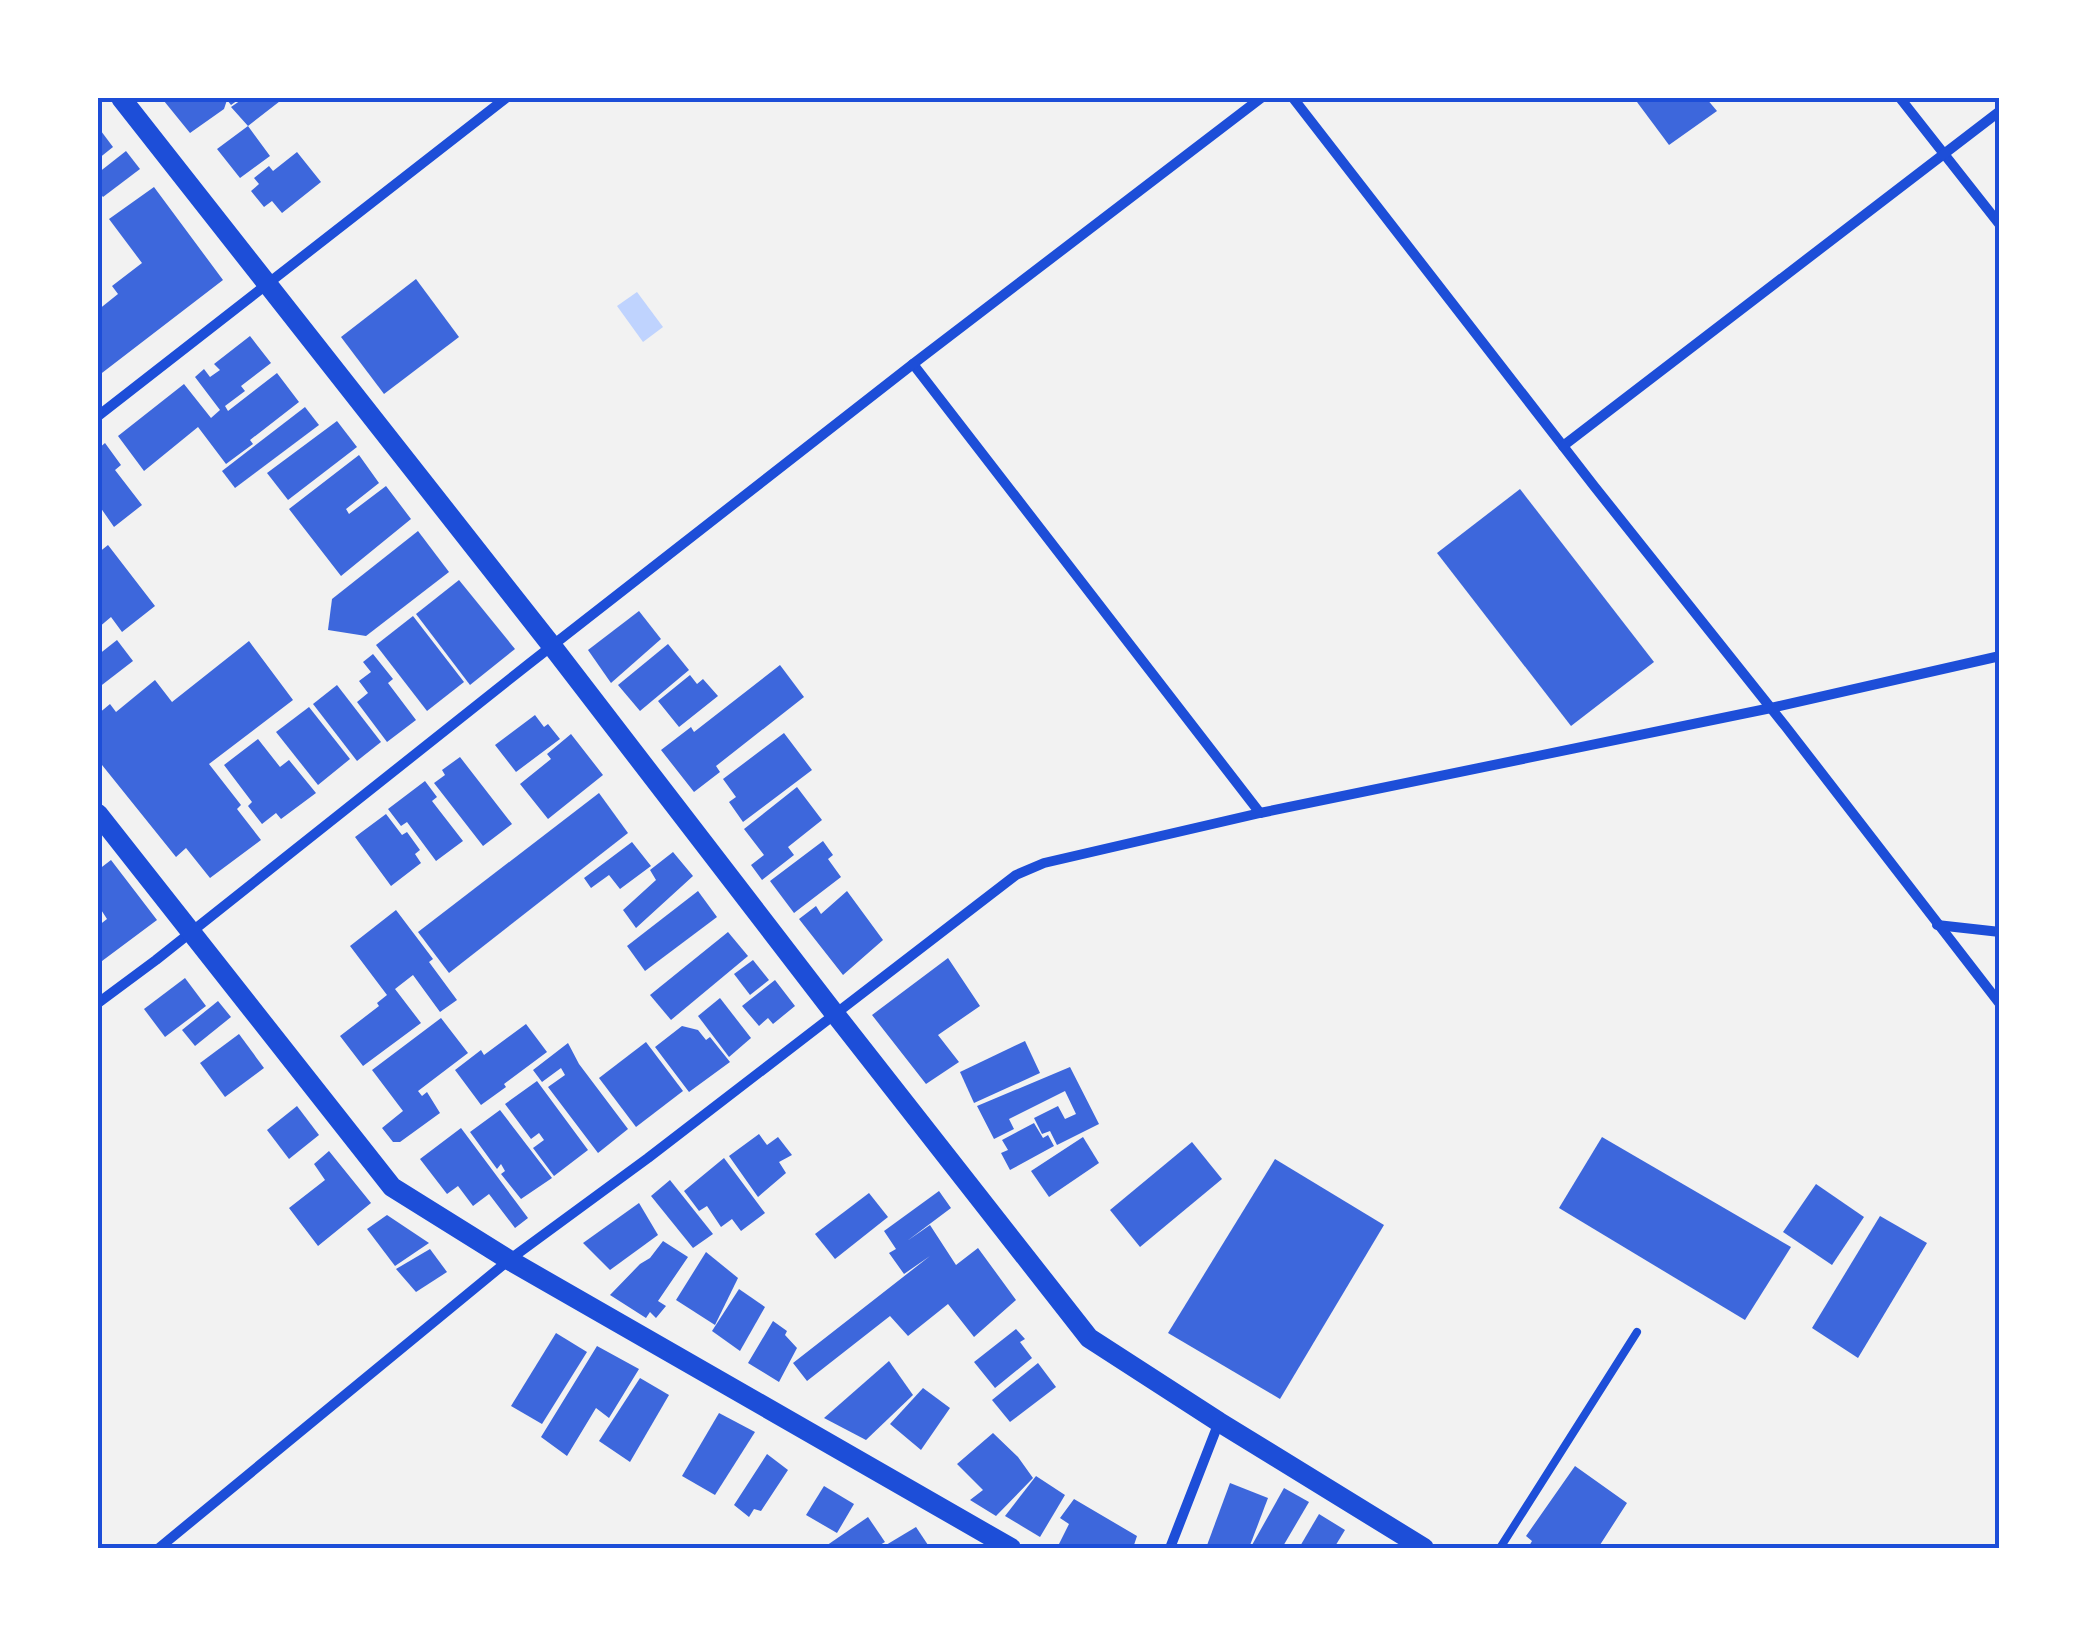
<svg xmlns="http://www.w3.org/2000/svg" width="2097" height="1646" font-family="Raleway,sans-serif">
<style>
.water{fill:#bfd3fe}
.building{fill:#3d67dc}
.lines{fill:none;stroke-linecap:round;stroke-linejoin:round}
.service{stroke:#1d4ed8;stroke-width:8}
.minor{stroke:#1d4ed8;stroke-width:10}
.secondary{stroke:#1d4ed8;stroke-width:20}
.neatline{fill:none;stroke:#1d4ed8;stroke-width:4}
</style>
<rect width="100%" height="100%" fill="#f2f2f2"/>
<polygon class="water" points="637,292 663,327 643,342 617,306"/>
<g class="building">
<polygon points="168,98 241,98 231,105 227,100 224,109 190,133 164,101"/>
<polygon points="244,98 284,98 248,126 270,156 240,178 217,149 248,126 231,107"/>
<polygon points="1634,98 1706,98 1717,111 1669,145"/>
<polygon points="98,127 113,147 98,159"/>
<polygon points="126,151 140,169 103,197 98,191 98,173"/>
<polygon points="297,152 321,182 282,213 272,201 264,207 251,191 259,184 254,178 269,166 273,171"/>
<polygon points="154,187 223,280 98,376 98,310 118,294 112,286 142,263 109,219"/>
<polygon points="416,279 459,337 384,394 341,337"/>
<polygon points="250,336 271,363 241,386 245,391 225,406 228,411 277,373 299,402 250,440 253,444 226,464 198,427 144,471 118,436 184,384 211,418 220,410 195,377 204,369 210,377 220,370 214,364"/>
<polygon points="305,407 319,425 235,488 222,471"/>
<polygon points="337,421 357,447 288,500 267,473"/>
<polygon points="105,443 121,465 115,470 142,505 114,527 98,504 98,449"/>
<polygon points="359,455 379,483 346,509 349,514 386,486 411,519 341,576 289,509"/>
<polygon points="1520,489 1654,662 1571,726 1437,553"/>
<polygon points="418,531 449,572 366,636 328,630 332,599"/>
<polygon points="108,545 155,606 122,632 111,617 98,628 98,553"/>
<polygon points="459,580 515,649 470,685 416,614"/>
<polygon points="639,611 661,639 611,683 588,650"/>
<polygon points="413,616 464,682 427,711 376,645"/>
<polygon points="117,640 133,661 98,688 98,655"/>
<polygon points="249,641 293,700 209,764 241,805 237,809 261,840 210,878 186,848 176,857 98,760 98,714 110,704 116,712 155,680 172,702"/>
<polygon points="668,644 689,670 640,711 618,685"/>
<polygon points="373,654 393,679 388,683 416,720 387,742 357,702 368,693 359,681 371,672 363,662"/>
<polygon points="780,665 804,697 716,766 720,772 694,792 661,750 691,727 694,732"/>
<polygon points="690,675 697,684 703,679 718,696 679,727 658,701"/>
<polygon points="337,685 381,742 357,761 313,704"/>
<polygon points="309,707 350,759 318,785 276,732"/>
<polygon points="535,715 544,727 548,724 560,739 516,772 495,745"/>
<polygon points="784,733 812,770 743,822 729,802 736,797 723,779"/>
<polygon points="571,734 603,775 548,819 520,784 551,759 547,754"/>
<polygon points="258,739 280,767 289,760 316,793 281,819 276,813 262,824 248,806 252,802 224,765"/>
<polygon points="460,757 512,824 483,846 434,783 445,775 442,770"/>
<polygon points="425,781 437,797 432,801 463,841 436,861 407,822 401,826 388,809"/>
<polygon points="797,787 822,820 788,847 794,855 762,880 751,865 764,855 744,829"/>
<polygon points="599,793 628,833 449,973 418,932"/>
<polygon points="386,814 402,835 407,832 420,850 415,854 421,863 391,886 355,837"/>
<polygon points="823,841 833,855 828,859 841,877 794,913 770,881"/>
<polygon points="632,842 651,866 620,889 609,875 591,888 584,878"/>
<polygon points="673,852 693,876 636,928 623,910 656,880 650,870"/>
<polygon points="111,860 157,920 102,961 98,954 98,926 107,919 98,905 98,870"/>
<polygon points="698,891 717,917 645,971 627,946"/>
<polygon points="847,891 883,940 843,975 799,919 816,906 821,914"/>
<polygon points="396,910 433,959 429,962 457,1000 440,1012 413,975 395,989 421,1023 363,1066 340,1036 379,1006 377,1003 387,995 350,946"/>
<polygon points="728,932 748,956 671,1020 650,995"/>
<polygon points="948,958 980,1006 938,1035 959,1062 926,1084 872,1015"/>
<polygon points="753,960 769,980 750,995 734,974"/>
<polygon points="185,978 206,1006 165,1037 144,1009"/>
<polygon points="775,980 795,1006 773,1024 768,1018 759,1026 742,1006"/>
<polygon points="720,998 751,1038 729,1057 698,1016"/>
<polygon points="218,1001 231,1017 195,1046 182,1030"/>
<polygon points="441,1018 468,1053 418,1091 422,1096 427,1092 440,1113 400,1142 393,1142 382,1128 403,1111 372,1070"/>
<polygon points="526,1024 547,1052 504,1084 506,1087 481,1105 455,1070 481,1050 484,1055"/>
<polygon points="682,1026 698,1030 706,1040 710,1037 730,1062 689,1092 655,1047"/>
<polygon points="239,1034 264,1068 225,1097 200,1063"/>
<polygon points="1025,1041 1040,1073 974,1103 960,1072"/>
<polygon points="646,1042 683,1091 636,1127 599,1078"/>
<polygon points="568,1043 579,1064 628,1129 598,1153 548,1087 565,1075 561,1068 542,1082 533,1070"/>
<polygon points="1070,1067 1099,1124 1057,1145 1050,1131 1042,1134 1034,1118 1058,1106 1065,1119 1076,1114 1065,1091 1009,1119 1014,1129 994,1139 977,1106"/>
<polygon points="537,1081 588,1150 554,1176 533,1148 544,1140 539,1133 531,1139 505,1104"/>
<polygon points="297,1106 319,1135 289,1159 267,1130"/>
<polygon points="500,1110 552,1178 521,1199 501,1174 505,1171 501,1164 497,1169 470,1132"/>
<polygon points="1034,1123 1043,1138 1048,1135 1054,1146 1010,1170 1001,1153 1008,1150 1002,1140"/>
<polygon points="461,1128 528,1218 515,1228 489,1194 473,1206 458,1186 447,1194 420,1159"/>
<polygon points="759,1134 767,1145 778,1137 792,1155 779,1162 786,1173 758,1197 729,1156"/>
<polygon points="1083,1137 1099,1163 1049,1197 1031,1171"/>
<polygon points="1602,1137 1791,1247 1745,1320 1559,1208"/>
<polygon points="1192,1142 1222,1179 1140,1247 1110,1210"/>
<polygon points="329,1151 371,1203 318,1246 289,1208 325,1180 314,1164"/>
<polygon points="724,1158 765,1213 741,1231 732,1219 721,1227 707,1206 699,1211 684,1191"/>
<polygon points="1275,1159 1384,1225 1280,1399 1168,1333"/>
<polygon points="670,1180 713,1234 693,1248 651,1196"/>
<polygon points="1816,1184 1864,1217 1832,1265 1783,1232"/>
<polygon points="939,1191 951,1208 907,1241 930,1225 956,1265 978,1248 1016,1300 974,1337 948,1304 908,1336 890,1316 807,1381 793,1363 930,1256 904,1274 889,1253 896,1249 884,1231"/>
<polygon points="869,1193 888,1217 835,1259 815,1234"/>
<polygon points="639,1203 658,1235 610,1270 583,1243"/>
<polygon points="387,1215 429,1243 395,1266 367,1229"/>
<polygon points="1880,1216 1927,1243 1858,1358 1812,1328"/>
<polygon points="663,1241 688,1257 658,1301 666,1306 656,1318 650,1312 646,1318 610,1295 640,1264 650,1258"/>
<polygon points="430,1249 447,1272 416,1292 396,1269"/>
<polygon points="706,1252 738,1278 715,1325 676,1300"/>
<polygon points="739,1289 765,1307 740,1351 712,1331"/>
<polygon points="773,1321 787,1331 785,1335 797,1348 779,1382 748,1363"/>
<polygon points="1016,1329 1025,1339 1020,1342 1032,1358 995,1388 974,1362"/>
<polygon points="556,1333 587,1352 542,1424 511,1406"/>
<polygon points="597,1346 639,1369 609,1418 596,1408 567,1456 541,1437"/>
<polygon points="889,1361 913,1395 866,1440 824,1418"/>
<polygon points="1038,1363 1056,1387 1010,1422 992,1400"/>
<polygon points="640,1378 669,1395 630,1462 599,1441"/>
<polygon points="923,1388 950,1408 921,1450 890,1424"/>
<polygon points="719,1413 755,1432 715,1495 682,1476"/>
<polygon points="993,1433 1018,1457 1033,1478 996,1516 970,1500 983,1490 957,1464"/>
<polygon points="767,1454 788,1470 761,1511 754,1509 749,1517 734,1505"/>
<polygon points="1575,1466 1627,1503 1598,1548 1528,1548 1532,1541 1526,1536"/>
<polygon points="1036,1476 1065,1495 1040,1537 1005,1516"/>
<polygon points="1230,1483 1268,1498 1249,1548 1206,1548"/>
<polygon points="824,1486 854,1504 837,1533 806,1515"/>
<polygon points="1284,1488 1309,1502 1282,1548 1258,1548 1252,1545"/>
<polygon points="1074,1499 1137,1536 1133,1548 1061,1548 1058,1546 1069,1524 1060,1518"/>
<polygon points="1319,1514 1345,1530 1334,1548 1299,1548"/>
<polygon points="868,1517 885,1542 875,1548 823,1548"/>
<polygon points="916,1527 930,1548 881,1548"/>
</g>
<g class="lines">
<polyline class="service" points="1500,1548 1637,1332"/>
<g class="minor">
<polyline points="1293,98 1594,486 1786,727 2000,1004"/>
<polyline points="1900,98 2000,225"/>
<polyline points="913,364 1260,813"/>
<polyline points="98,416 506,98"/>
<polyline points="1563,446 2000,111"/>
<polyline points="1937,925 2000,932"/>
<polyline points="98,1003 156,960 530,663 913,364 1261,98"/>
<polyline points="159,1548 509,1260 648,1158 1016,875 1044,863 1260,813 1771,708 2000,656"/>
<polyline points="1170,1548 1219,1422"/>
</g>
<g class="secondary">
<polyline points="121,98 552,646 835,1014 1089,1338 1219,1422 1424,1548"/>
<polyline points="98,814 392,1187 509,1260 1011,1548"/>
</g>
</g>
<rect width="2097" height="1646" fill="none" stroke="#ffffff" stroke-width="200"/>
<rect x="100" y="100" width="1897" height="1446" class="neatline"/>
</svg>
